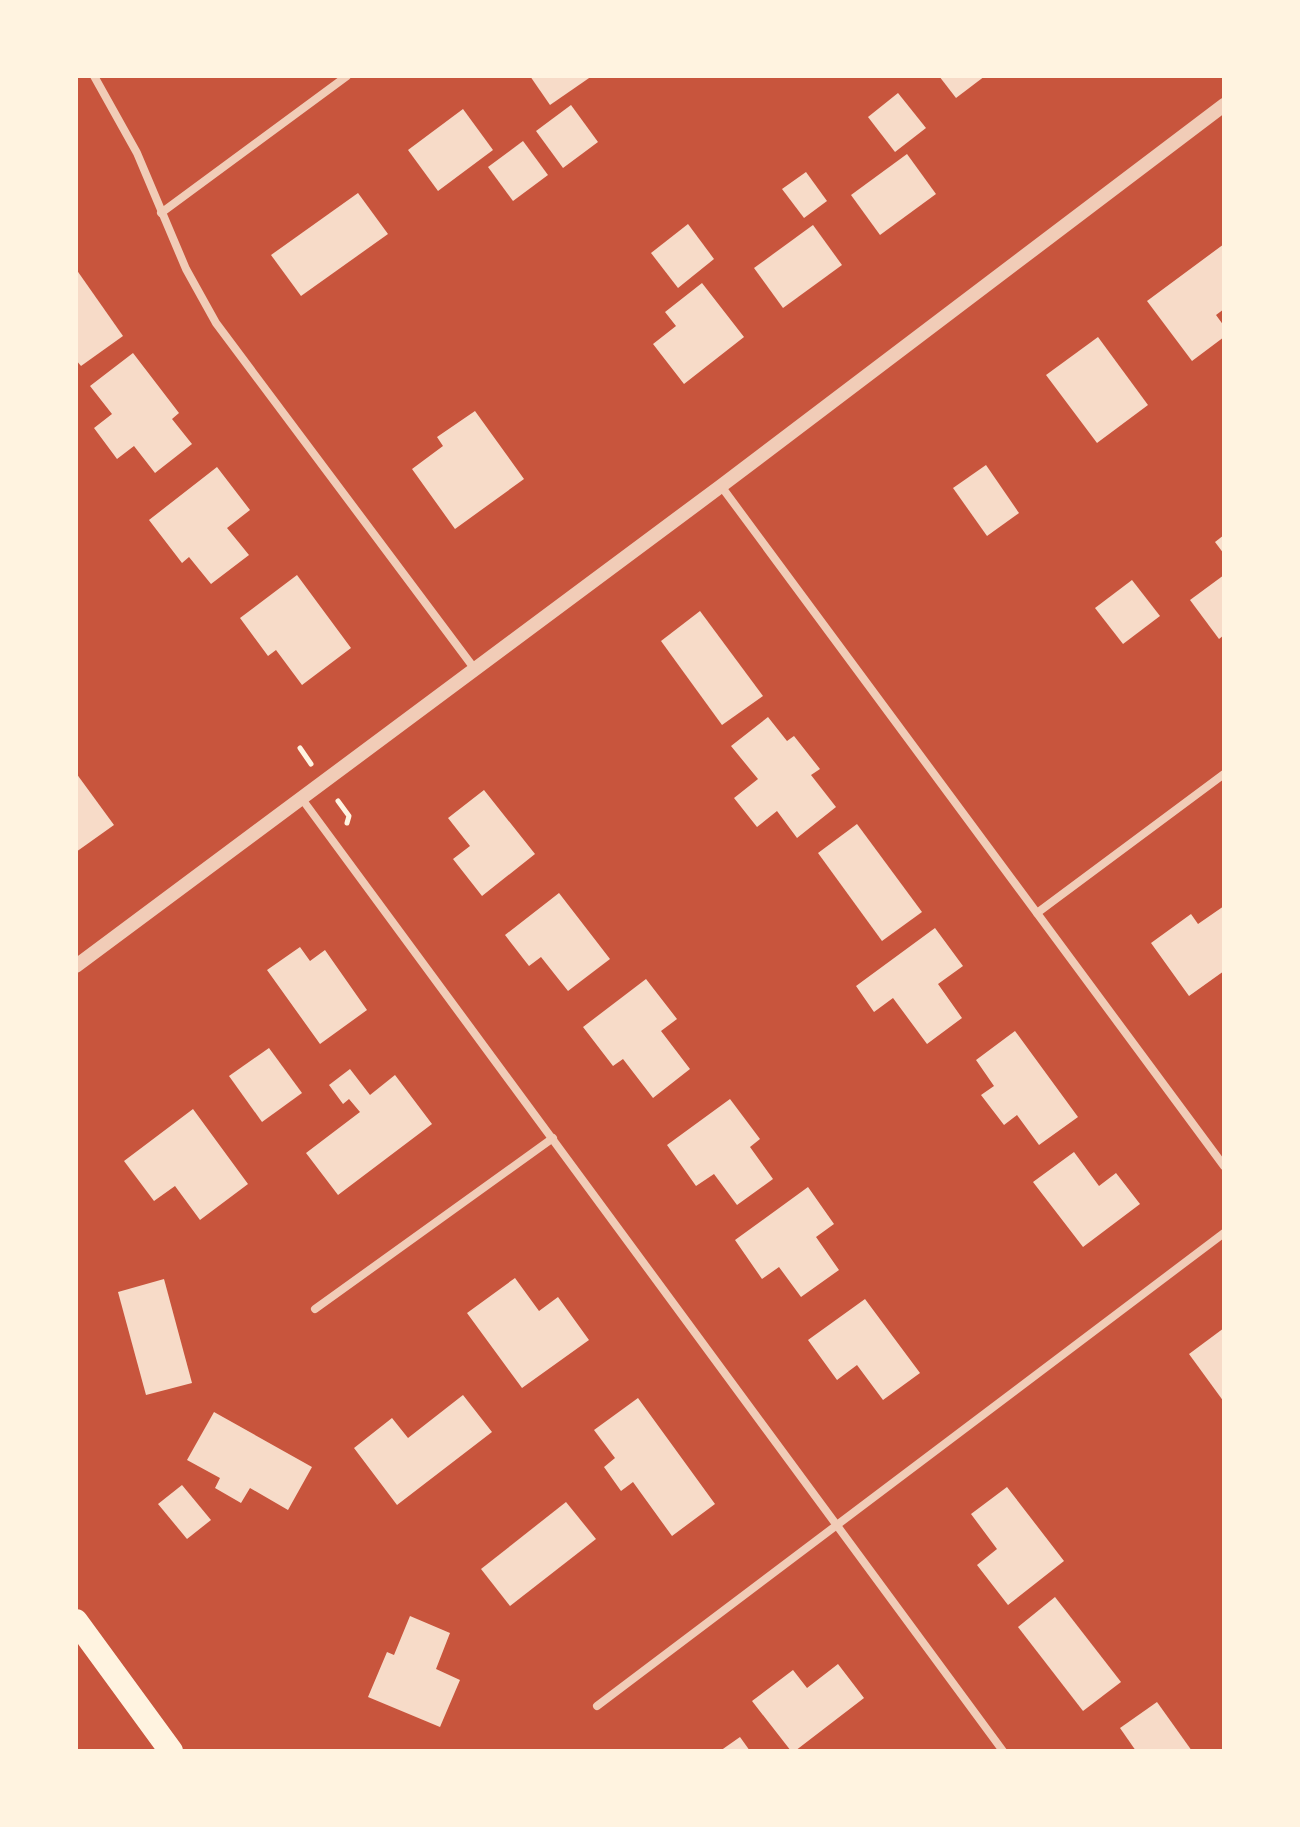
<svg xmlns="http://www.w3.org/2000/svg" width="1300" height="1827" font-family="'Alegreya Sans',sans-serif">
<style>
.building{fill:#f7dbc8}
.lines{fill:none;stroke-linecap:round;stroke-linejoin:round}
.path{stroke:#fff3e0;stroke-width:5}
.minor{stroke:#f1ccb7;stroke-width:8}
.tertiary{stroke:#f1ccb7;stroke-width:14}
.motorway{stroke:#fff3e0;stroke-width:24}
</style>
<rect width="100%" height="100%" fill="#c8553d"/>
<g class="building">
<polygon points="530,76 592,76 550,105"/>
<polygon points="939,76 985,76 956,98"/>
<polygon points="898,93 926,128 895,152 868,117"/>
<polygon points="571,105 598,142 563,168 536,131"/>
<polygon points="463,109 493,150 438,191 408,150"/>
<polygon points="523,141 548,175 513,201 488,167"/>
<polygon points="907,154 936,194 880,235 851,195"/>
<polygon points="806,172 827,201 804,218 782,189"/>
<polygon points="358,193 388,234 301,296 271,255"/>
<polygon points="688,224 714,259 678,288 651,253"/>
<polygon points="813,225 842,265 783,308 754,268"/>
<polygon points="1224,244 1224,309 1216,315 1224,326 1224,337 1192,361 1147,301"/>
<polygon points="76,269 123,336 81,366 76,360"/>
<polygon points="702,283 744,337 684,384 653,344 676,326 665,312"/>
<polygon points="1098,337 1148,405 1097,443 1046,375"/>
<polygon points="133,353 179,413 172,419 192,444 155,473 134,446 117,459 94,428 112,414 90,386"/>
<polygon points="475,411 524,479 455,529 412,469 443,446 437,437"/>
<polygon points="986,465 1019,513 987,536 953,488"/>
<polygon points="217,467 250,510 227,528 249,555 211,584 189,557 182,563 149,520"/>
<polygon points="1224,535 1224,554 1215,542"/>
<polygon points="297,575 351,648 302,685 276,650 268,656 240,618"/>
<polygon points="1224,575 1224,635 1219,639 1190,600"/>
<polygon points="1132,580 1160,616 1123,644 1095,608"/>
<polygon points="700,611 763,696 722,725 661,641"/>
<polygon points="768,717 787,741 794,736 820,769 811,775 836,807 797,838 777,811 757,827 734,798 758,779 731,746"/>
<polygon points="76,773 114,825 76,852"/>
<polygon points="484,790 535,854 482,896 453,859 470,846 448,818"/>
<polygon points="857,824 922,912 882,941 818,853"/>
<polygon points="559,893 610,959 568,991 541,957 529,966 505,935"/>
<polygon points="1224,906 1224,971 1189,996 1151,943 1191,914 1198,924"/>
<polygon points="935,928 963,966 938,984 962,1018 927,1044 893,998 874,1012 856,986"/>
<polygon points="300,947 310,961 325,950 367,1010 320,1044 267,970"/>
<polygon points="646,979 677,1019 661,1031 690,1069 653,1098 623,1059 613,1066 583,1027"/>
<polygon points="1015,1031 1078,1117 1039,1145 1017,1115 1004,1125 981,1095 994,1086 976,1060"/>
<polygon points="269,1048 302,1093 262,1122 229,1076"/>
<polygon points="350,1069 370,1095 395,1075 432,1124 338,1195 306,1153 360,1112 349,1099 343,1104 329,1085"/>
<polygon points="730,1099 760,1139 750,1147 773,1179 737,1205 714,1174 696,1186 667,1145"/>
<polygon points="193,1109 248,1184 200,1220 175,1186 154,1201 124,1161"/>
<polygon points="1074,1152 1099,1186 1116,1173 1140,1204 1083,1247 1033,1182"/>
<polygon points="808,1187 834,1224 816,1237 839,1270 801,1297 779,1267 762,1279 735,1240"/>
<polygon points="515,1278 539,1311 558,1297 589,1340 522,1388 467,1313"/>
<polygon points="164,1279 192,1383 146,1395 118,1292"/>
<polygon points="865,1299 920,1373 883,1400 857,1365 837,1380 808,1340"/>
<polygon points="1224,1328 1224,1402 1189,1354"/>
<polygon points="463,1395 492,1432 397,1505 354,1448 392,1418 408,1438"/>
<polygon points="638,1398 715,1504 672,1536 633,1482 621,1491 604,1467 615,1458 594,1430"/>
<polygon points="214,1412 312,1467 288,1510 250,1488 241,1503 215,1488 220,1478 187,1460"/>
<polygon points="182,1485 211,1520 187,1539 158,1504"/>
<polygon points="1007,1487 1064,1561 1008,1605 977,1565 997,1549 971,1514"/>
<polygon points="566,1502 596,1539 510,1606 481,1569"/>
<polygon points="1055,1597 1121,1682 1083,1711 1018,1627"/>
<polygon points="410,1616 450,1633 436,1669 460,1680 440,1727 368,1697 387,1652 394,1655"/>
<polygon points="838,1664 864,1698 795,1751 791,1751 752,1701 793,1670 807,1688"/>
<polygon points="1157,1702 1192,1751 1136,1751 1120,1728"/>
<polygon points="740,1737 750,1751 720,1751"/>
</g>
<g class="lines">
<g class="path">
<polyline points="300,748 311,764"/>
<polyline points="338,801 349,816 347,823"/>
</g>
<g class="minor">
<polyline points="94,76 137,153 186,269 216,323 474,668"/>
<polyline points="161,213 347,76"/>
<polyline points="721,486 1224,1166"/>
<polyline points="302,799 1003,1751"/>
<polyline points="1037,913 1224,774"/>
<polyline points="315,1309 553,1138"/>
<polyline points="597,1706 1224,1233"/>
</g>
<polyline class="tertiary" points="76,966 721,486 1224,105"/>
<polyline class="motorway" points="76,1621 171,1751"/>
</g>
<rect width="1300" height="1827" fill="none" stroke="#fff3e0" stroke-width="156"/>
</svg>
